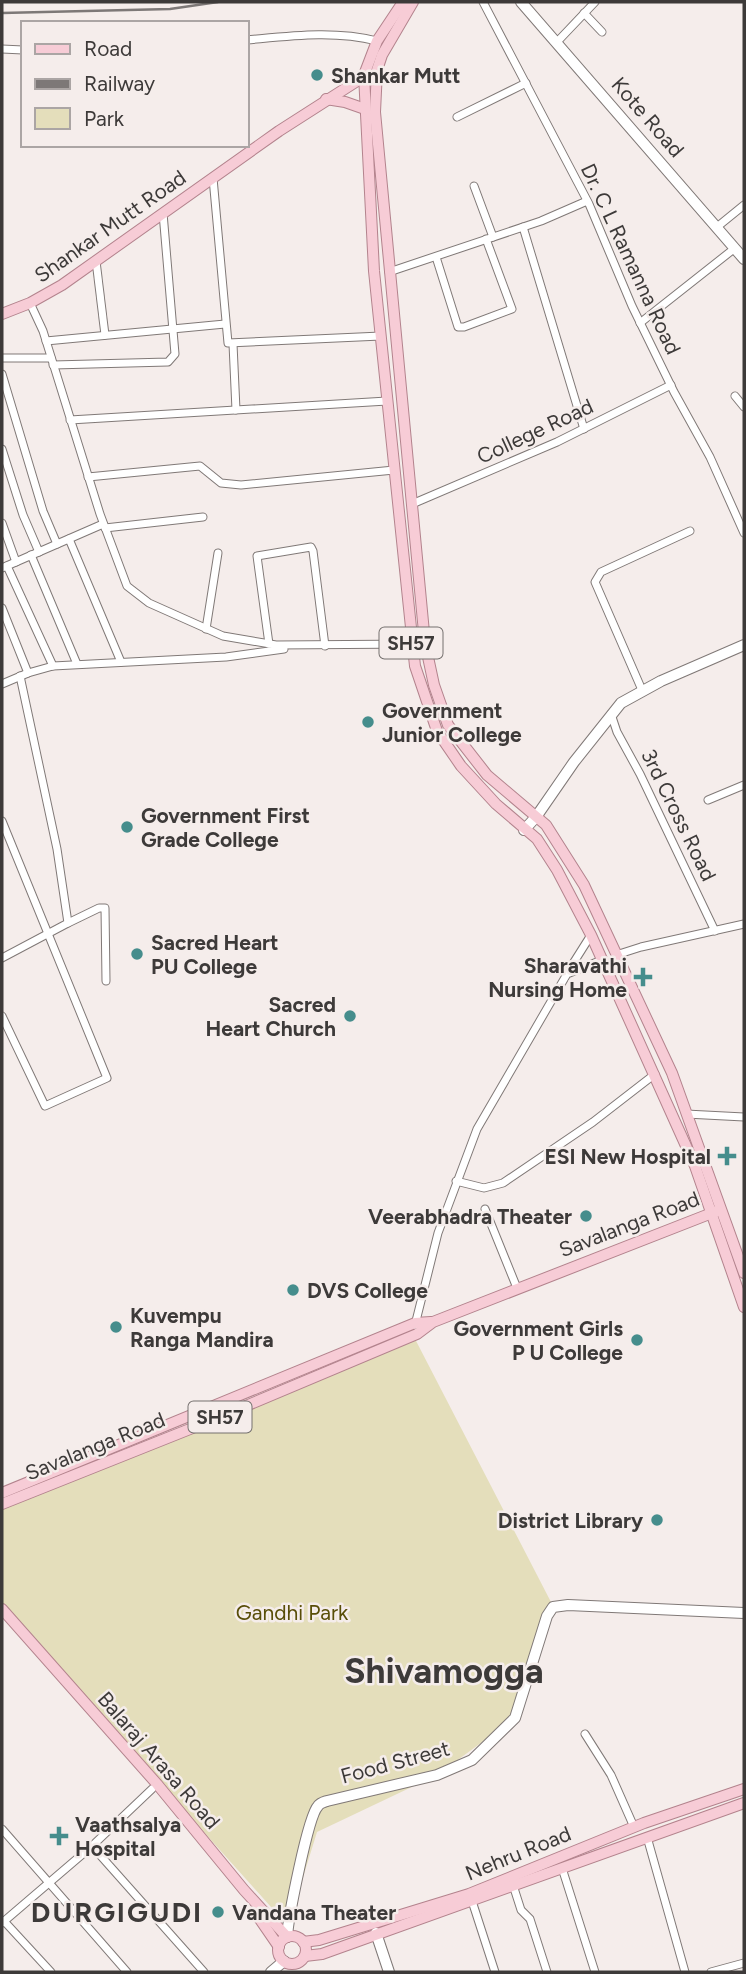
<svg xmlns="http://www.w3.org/2000/svg" width="746" height="1974" font-family="Figtree,sans-serif">
<style>
.green{fill:#e4debb}
.lines{fill:none;stroke-linecap:round;stroke-linejoin:round}
.street-casing{stroke:#807977;stroke-width:9}
.secondary-casing{stroke:#807977;stroke-width:12}
.primary-casing{stroke:#b3838d;stroke-width:12}
.street{stroke:#fff;stroke-width:7}
.secondary{stroke:#fff;stroke-width:10}
.primary{stroke:#f7ccd6;stroke-width:10}
.rail{stroke:#7d7877;stroke-width:2.5}
.poi-dot{fill:#458d8c;stroke:#f5edeb;stroke-width:2.5}
.labels{text-anchor:middle;dominant-baseline:central;stroke-width:5;stroke-linejoin:round;paint-order:stroke}
.shield{fill:#f5edeb;stroke:#74706e;stroke-width:2}
.shield-label{font-size:19px;font-weight:bold;fill:#3d3a39}
.poi-label{font-size:21px;font-weight:bold;fill:#3d3a39;stroke:#f5edeb;text-anchor:start}
.street-label{font-size:21px;fill:#3d3a39;stroke:#f5edeb}
.park-label{font-size:21px;fill:#594e08;stroke:#f5edeb}
.district-label{font-size:28px;font-weight:bold;letter-spacing:2px;fill:#3d3a39;stroke:#f5edeb}
.town-label{font-size:35px;font-weight:bold;fill:#3d3a39;stroke:#f5edeb}
</style>
<rect width="100%" height="100%" fill="#f5edeb"/>
<polygon class="green" points="414,1337 552,1604 515,1718 437,1775 317,1832 288,1926 2,1607 2,1503"/>
<g class="lines">
<defs>
<g id="street">
<polyline points="483,2 589,204 632,306 674,392 710,457 744,533"/>
<polyline points="584,13 602,32"/>
<path d="M247,40C290,36 334,30 377,41"/>
<polyline points="557,42 595,2"/>
<polyline points="2,49 23,50"/>
<polyline points="457,117 526,83"/>
<polyline points="213,178 228,343 381,336"/>
<polyline points="474,186 493,237"/>
<polyline points="523,227 584,429"/>
<polyline points="717,227 744,205"/>
<polyline points="436,257 458,327 464,327 512,309 486,239"/>
<polyline points="96,261 105,335"/>
<polyline points="389,272 541,221 587,201"/>
<polyline points="30,303 43,331 100,514 127,586 149,603 223,636 276,645 417,644"/>
<polyline points="640,323 735,248"/>
<polyline points="46,341 225,324"/>
<polyline points="233,344 236,410"/>
<polyline points="2,358 51,358"/>
<polyline points="53,365 168,362 175,354 163,213"/>
<polyline points="2,374 43,511 57,544"/>
<polyline points="735,396 744,407"/>
<polyline points="70,420 387,401"/>
<polyline points="2,449 23,515 39,552"/>
<polyline points="88,477 200,466 221,483 241,485 394,470"/>
<polyline points="412,504 557,442 671,385"/>
<polyline points="2,523 16,562"/>
<polyline points="105,528 203,517"/>
<polyline points="69,539 121,662"/>
<polyline points="31,555 77,664"/>
<polyline points="7,566 53,666"/>
<polyline points="2,568 103,524"/>
<polyline points="2,608 28,673"/>
<polyline points="206,629 218,553"/>
<polyline points="269,644 257,556 311,547 313,551 325,646"/>
<polyline points="2,684 28,673 53,666 226,657 284,649"/>
<polyline points="642,690 595,582 601,572 690,531"/>
<polyline points="611,714 617,732 640,774 715,931"/>
<polyline points="708,800 744,785"/>
<polyline points="2,821 107,1078 45,1106 2,1016"/>
<polyline points="68,923 99,908 105,908 106,981"/>
<polyline points="616,955 641,947 744,924"/>
<polyline points="2,958 68,923 57,849 20,676"/>
<polyline points="567,973 591,935"/>
<polyline points="686,1114 744,1117"/>
<polyline points="456,1181 484,1188 503,1183 593,1122 655,1074"/>
<polyline points="485,1209 517,1288"/>
<polyline points="415,1325 438,1233 477,1129 567,974 602,960"/>
<polyline points="585,1734 611,1775 634,1827"/>
<polyline points="2,1829 127,1972"/>
<polyline points="647,1837 685,1972"/>
<polyline points="92,1846 204,1972"/>
<polyline points="562,1868 595,1972"/>
<polyline points="513,1885 521,1910 530,1919 547,1972"/>
<polyline points="472,1901 495,1972"/>
<polyline points="4,1921 51,1972"/>
<polyline points="2,1923 92,1846 152,1789"/>
<polyline points="711,1972 744,1963"/>
</g>
<g id="secondary">
<polyline points="521,2 744,259"/>
<polyline points="524,830 536,817 574,762 621,703 661,681 744,645"/>
<polyline points="376,1933 389,1972"/>
<path d="M287,1937C288,1919 308,1816 318,1806C320,1803 324,1802 327,1801L437,1775L472,1760L515,1718L547,1616L553,1607L568,1605L744,1613"/>
<polyline points="271,1972 284,1961"/>
</g>
<g id="primary">
<polyline points="403,2 377,41 364,75 374,271 415,666 437,731 461,766 496,804 537,839 557,870 591,935 695,1166 744,1307"/>
<polyline points="413,2 382,55 377,70 375,112 425,643 434,685 448,725 487,775 546,825 584,885 672,1073 744,1273"/>
<polyline points="326,99 345,102 365,109"/>
<polyline points="2,314 30,303 62,285 279,131 368,74"/>
<polyline points="2,1493 415,1323 431,1322"/>
<polyline points="2,1504 210,1421 417,1334 433,1322 717,1211"/>
<polyline points="2,1609 157,1784 244,1890 287,1937"/>
<polyline points="257,1915 279,1947"/>
<circle cx="292" cy="1950" r="14"/>
<polyline points="303,1942 319,1940 469,1894 644,1823 744,1789"/>
<polyline points="305,1956 322,1954 744,1803"/>
</g>
</defs>
<use href="#street" class="street-casing"/>
<use href="#secondary" class="secondary-casing"/>
<use href="#primary" class="primary-casing"/>
<use href="#street" class="street"/>
<use href="#secondary" class="secondary"/>
<use href="#primary" class="primary"/>
<polyline class="rail" points="2,13 170,9 218,2"/>
</g>
<g class="poi-dot">
<circle cx="317" cy="75" r="7"/>
<circle cx="368" cy="722" r="7"/>
<circle cx="127" cy="827" r="7"/>
<circle cx="137" cy="954" r="7"/>
<path d="M639.5 966.5h7v7h7v7h-7v7h-7v-7h-7v-7h7z"/>
<circle cx="350" cy="1016" r="7"/>
<path d="M723.5 1145.5h7v7h7v7h-7v7h-7v-7h-7v-7h7z"/>
<circle cx="586" cy="1216" r="7"/>
<circle cx="293" cy="1290" r="7"/>
<circle cx="116" cy="1327" r="7"/>
<circle cx="637" cy="1340" r="7"/>
<circle cx="657" cy="1520" r="7"/>
<path d="M55.5 1825.5h7v7h7v7h-7v7h-7v-7h-7v-7h7z"/>
<circle cx="218" cy="1912" r="7"/>
</g>
<g class="labels">
<g class="shield">
<rect x="379.5" y="627.5" width="63" height="31" rx="5"/>
<rect x="188.5" y="1401.5" width="63" height="31" rx="5"/>
</g>
<g class="shield-label">
<text x="411" y="643">SH57</text>
<text x="220" y="1417">SH57</text>
</g>
<g class="poi-label">
<text x="331" y="75">Shankar Mutt</text>
<text x="382" y="710">Government<tspan x="382" dy="24">Junior College</tspan></text>
<text x="141" y="815">Government First<tspan x="141" dy="24">Grade College</tspan></text>
<text x="151" y="942">Sacred Heart<tspan x="151" dy="24">PU College</tspan></text>
<text x="627" y="965" text-anchor="end">Sharavathi<tspan x="627" dy="24">Nursing Home</tspan></text>
<text x="336" y="1004" text-anchor="end">Sacred<tspan x="336" dy="24">Heart Church</tspan></text>
<text x="711" y="1156" text-anchor="end">ESI New Hospital</text>
<text x="572" y="1216" text-anchor="end">Veerabhadra Theater</text>
<text x="307" y="1290">DVS College</text>
<text x="130" y="1315">Kuvempu<tspan x="130" dy="24">Ranga Mandira</tspan></text>
<text x="623" y="1328" text-anchor="end">Government Girls<tspan x="623" dy="24">P U College</tspan></text>
<text x="643" y="1520" text-anchor="end">District Library</text>
<text x="75" y="1824">Vaathsalya<tspan x="75" dy="24">Hospital</tspan></text>
<text x="232" y="1912">Vandana Theater</text>
</g>
<g class="street-label">
<text transform="translate(648 117) rotate(49)">Kote Road</text>
<text transform="translate(110 226) rotate(-35)">Shankar Mutt Road</text>
<text transform="translate(631 259) rotate(65)">Dr. C L Ramanna Road</text>
<text transform="translate(535 431) rotate(-25)">College Road</text>
<text transform="translate(679 815) rotate(64)">3rd Cross Road</text>
<text transform="translate(629 1224) rotate(-21)">Savalanga Road</text>
<text transform="translate(95 1446) rotate(-22)">Savalanga Road</text>
<text transform="translate(159 1760) rotate(49)">Balaraj Arasa Road</text>
<text transform="translate(395 1762) rotate(-15)">Food Street</text>
<text transform="translate(518 1853) rotate(-22)">Nehru Road</text>
</g>
<g class="park-label">
<text x="292" y="1612">Gandhi Park</text>
</g>
<g class="district-label">
<text x="117" y="1912">DURGIGUDI</text>
</g>
<g class="town-label">
<text x="444" y="1671">Shivamogga</text>
</g>
</g>
<rect width="746" height="1974" fill="none" stroke="#3d3a39" stroke-width="7"/>
<rect x="21" y="21" width="228" height="126" fill="#f5edeb" stroke="#aba5a4" stroke-width="2"/>
<rect x="35" y="44" width="35" height="10" fill="#f7ccd6" stroke="#aba5a4" stroke-width="2"/>
<text x="84" y="56" font-size="21" fill="#3d3a39">Road</text>
<rect x="35" y="79" width="35" height="10" fill="#7d7877" stroke="#aba5a4" stroke-width="2"/>
<text x="84" y="91" font-size="21" fill="#3d3a39">Railway</text>
<rect x="35" y="108" width="35" height="21" fill="#e4debb" stroke="#aba5a4" stroke-width="2"/>
<text x="84" y="126" font-size="21" fill="#3d3a39">Park</text>
</svg>
